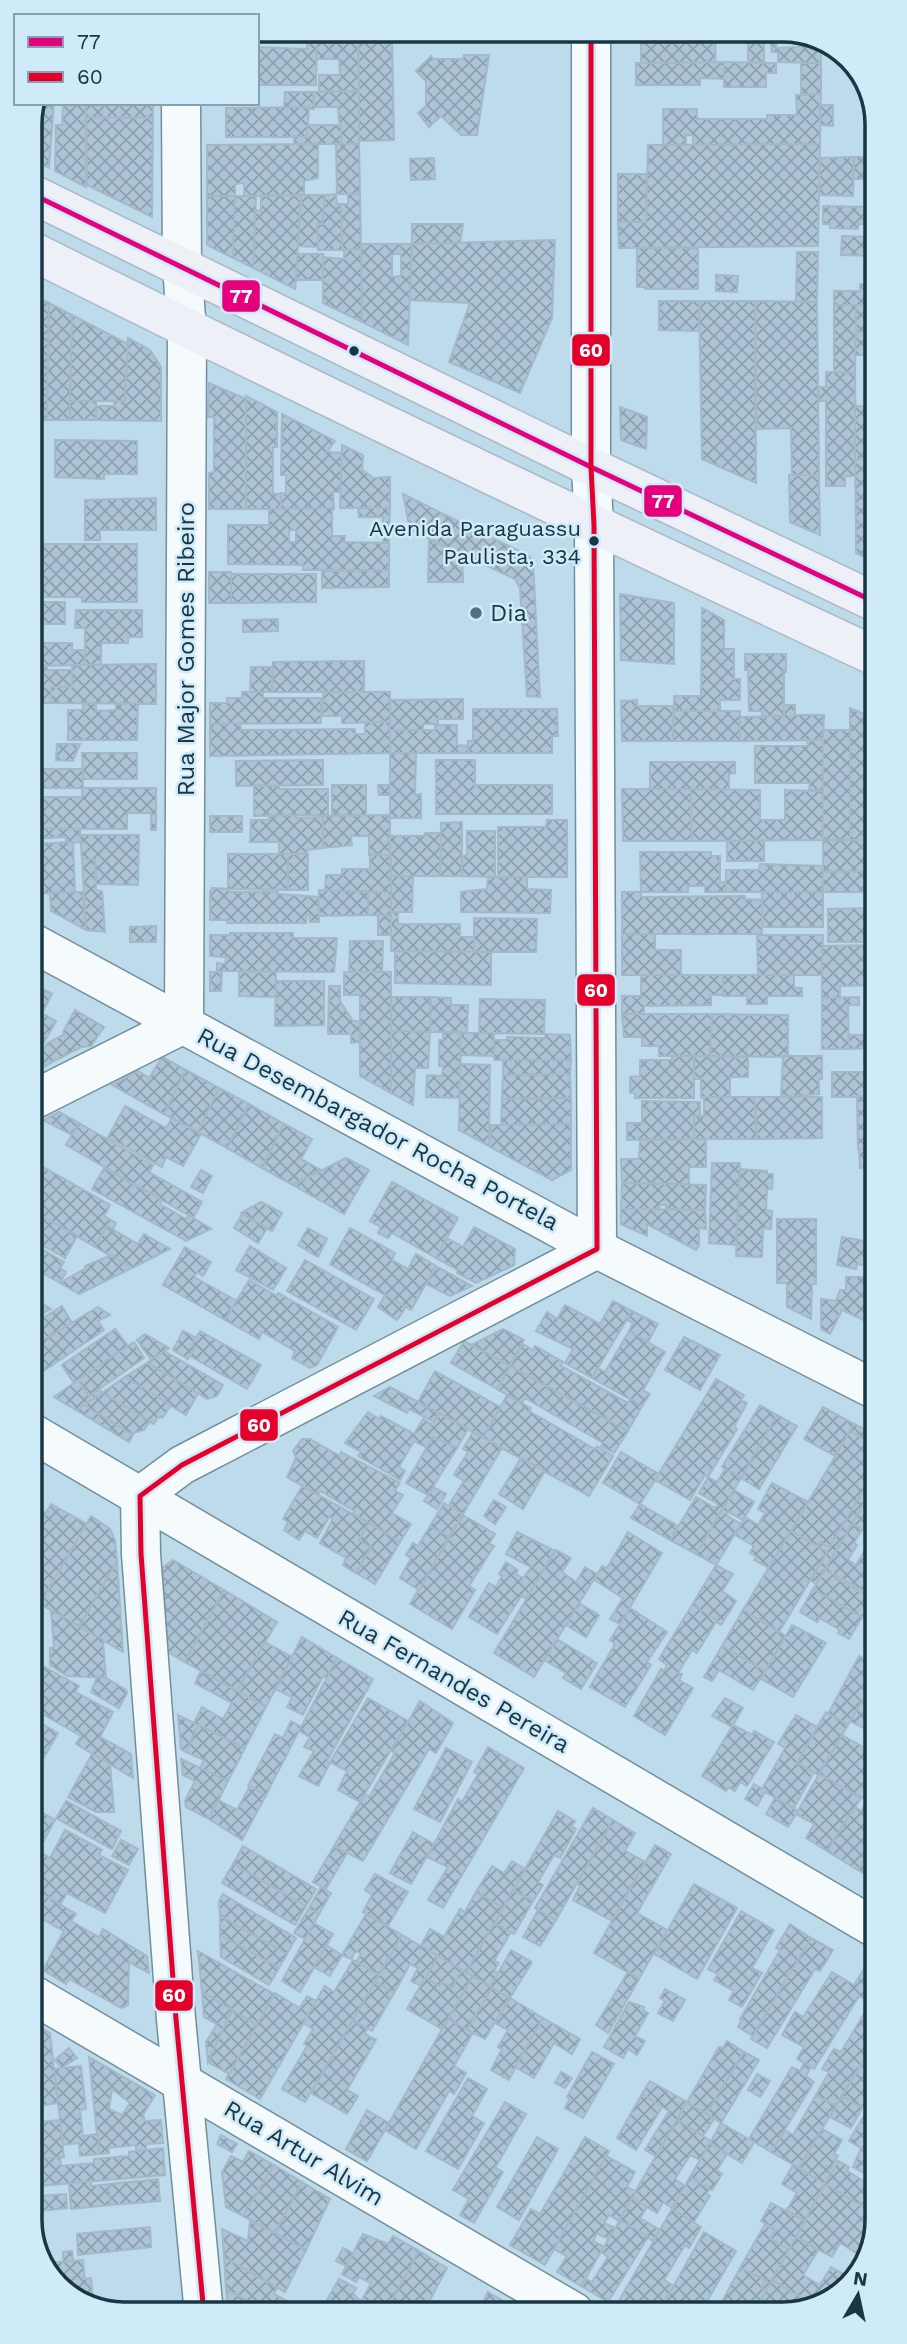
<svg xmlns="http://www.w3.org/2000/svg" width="907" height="2344" font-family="'Work Sans',sans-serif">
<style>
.building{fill:url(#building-cross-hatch);stroke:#a3b9ca;stroke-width:2;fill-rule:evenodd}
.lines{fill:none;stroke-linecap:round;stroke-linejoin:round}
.minor-casing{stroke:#728f9c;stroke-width:41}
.major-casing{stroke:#aab9c6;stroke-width:41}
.minor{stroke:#f5fafc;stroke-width:38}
.major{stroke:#edf1f7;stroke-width:38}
.bus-1-casing{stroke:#cfeaf9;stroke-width:10}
.bus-2-casing{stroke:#cfeaf9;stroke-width:10}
.bus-1{stroke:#e5007d;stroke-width:5}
.bus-2{stroke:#e4002b;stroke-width:5}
.bus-dot{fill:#183644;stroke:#cfeaf9;stroke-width:2.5}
.poi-dot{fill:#52707e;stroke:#cfeaf9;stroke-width:2.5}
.labels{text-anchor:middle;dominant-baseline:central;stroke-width:5;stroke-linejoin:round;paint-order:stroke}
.bus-label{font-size:22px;fill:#183644;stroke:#cfeaf9;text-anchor:end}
.poi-label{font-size:24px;fill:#183644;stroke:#cfeaf9;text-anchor:start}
.street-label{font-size:24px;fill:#183644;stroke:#cfeaf9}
.rim{fill:none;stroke:#183644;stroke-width:3.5}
.line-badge{stroke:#cfeaf9;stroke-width:2.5}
.badge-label{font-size:19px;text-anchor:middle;font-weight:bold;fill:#fff}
</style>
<defs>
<pattern id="building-cross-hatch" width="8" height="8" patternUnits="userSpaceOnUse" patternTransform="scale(1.75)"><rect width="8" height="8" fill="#adc4d6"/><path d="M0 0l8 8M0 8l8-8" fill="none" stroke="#8ca0af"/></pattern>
</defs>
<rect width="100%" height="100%" fill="#bddbea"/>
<g class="building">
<polygon points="257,30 297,30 298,42 257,42"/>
<rect x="334" y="30" width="24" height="11"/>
<polygon points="358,30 493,30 492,37 358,37"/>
<polygon points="618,30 722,30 722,31 618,32"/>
<polygon points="641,34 716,34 715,63 641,63"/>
<polygon points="799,34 821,43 821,63 778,62 778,52 772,52 769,36 776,36 776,48 799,47"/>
<polygon points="358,37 392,37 394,140 359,141"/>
<polygon points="307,41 317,42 316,85 257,85 257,47 307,49"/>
<polygon points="358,41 359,91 319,92 319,75 340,75 339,59 316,59 317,42"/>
<polygon points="764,41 764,62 748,63 748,42"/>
<polygon points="464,55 489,55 477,135 461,135 441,116 429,127 418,113 426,106 426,81 416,71 431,56 433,59 463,59"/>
<polygon points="724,62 724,79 700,78 700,85 636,85 636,63"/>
<polygon points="724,62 776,63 776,73 766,73 766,87 724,87"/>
<rect x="801" y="63" width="20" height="31"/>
<polygon points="359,91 359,144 341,144 338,107 314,107 313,92"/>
<polygon points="285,92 313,92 314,109 284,107"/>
<polygon points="821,94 820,144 693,145 693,135 686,135 686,145 663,145 663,109 697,109 697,119 767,119 767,115 797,115 796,95"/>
<polygon points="37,103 54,103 49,168 30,158 30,119"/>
<polygon points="63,103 85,103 86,187 55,171 56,125 62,125"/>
<polygon points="85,103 153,103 153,118 86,117"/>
<polygon points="820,105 833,105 833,126 820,125"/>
<polygon points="309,107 307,137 226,137 226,108"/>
<polygon points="86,117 153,118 152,217 87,185"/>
<polygon points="307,125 341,125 341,144 294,144 294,136 307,137"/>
<polygon points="318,144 318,178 304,181 304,195 244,196 244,183 235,184 235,196 207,196 207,145"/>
<polygon points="336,144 359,144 360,194 337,194"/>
<polygon points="820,144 818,246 619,248 618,222 646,222 648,145"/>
<polygon points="854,157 874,157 874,179 853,179"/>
<polygon points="854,157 853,196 819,195 820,158"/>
<polygon points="434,158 435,179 411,180 410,159"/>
<polygon points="618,174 647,174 646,222 618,222"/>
<polygon points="336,194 337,204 341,204 342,250 318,250 317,224 322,224 325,195"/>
<polygon points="348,194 360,194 361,249 342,250 341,204 348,204"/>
<polygon points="301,195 325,195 322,224 317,224 318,247 298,246"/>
<polygon points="301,195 296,280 295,289 253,268 255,210 261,211 261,196"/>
<polygon points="207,196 235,196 233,258 207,245"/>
<polygon points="235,196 256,196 253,268 233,258"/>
<polygon points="823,206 874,207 874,224 858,224 858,229 830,228 830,224 823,224"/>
<polygon points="412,224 463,224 460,243 412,244"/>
<polygon points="842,236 874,237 874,256 841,255"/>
<polygon points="555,240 552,318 520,393 449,362 470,303 409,300 412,244"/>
<path d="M361,244H412L408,345L362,322ZM392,254H401V276L392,277Z"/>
<polygon points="637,248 698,248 698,289 645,289 646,287 637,287"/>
<polygon points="361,249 362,322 323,303 323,257 344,259 344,250"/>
<polygon points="797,252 818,252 817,302 796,302"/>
<polygon points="297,254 323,254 323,280 296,280"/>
<polygon points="716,275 738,276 737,292 716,291"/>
<polygon points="860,284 874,284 874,305 834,305 834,291 860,291"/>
<polygon points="30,294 49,303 47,420 30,420"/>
<polygon points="659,301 699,301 700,331 659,330"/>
<polygon points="699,301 755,301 756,483 702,459"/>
<polygon points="755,301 817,302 819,475 792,475 791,428 756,429"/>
<polygon points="49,303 72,315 70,420 47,420"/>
<polygon points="834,305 856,305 855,373 834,372"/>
<polygon points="856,305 874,305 874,321 871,320 871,332 856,332"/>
<polygon points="72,315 128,344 125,401 70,401"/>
<polygon points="856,332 874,332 874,355 855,355"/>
<polygon points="128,338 150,350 161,367 161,421 96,420 96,406 114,406 114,401 125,401"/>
<polygon points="826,372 855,373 856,476 845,476 845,486 826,486 826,401 819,401 819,387 826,387"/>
<polygon points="209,383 246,399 246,509 209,509 209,473 214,472 214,417 208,417"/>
<polygon points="246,396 277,412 277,447 273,447 273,494 281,494 281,509 246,509"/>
<rect x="70" y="401" width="26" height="19"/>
<polygon points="855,406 874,407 874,459 855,459"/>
<polygon points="620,407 647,417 646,449 621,440"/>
<polygon points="282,414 335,441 327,452 342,453 340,492 333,492 334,509 281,509 281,493 286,494 286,475 281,475"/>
<polygon points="55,440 137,441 137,474 104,474 104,479 55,477"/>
<polygon points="342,445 363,455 362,470 374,478 390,477 390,508 340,508"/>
<polygon points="855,459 874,459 875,523 856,523"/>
<polygon points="789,475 819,475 820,535 790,522"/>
<polygon points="403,494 529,556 533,562 540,697 527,696 520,588 515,579 410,530"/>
<polygon points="156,498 156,530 100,530 100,540 85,540 85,500"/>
<path d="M332,508V536H345L344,542L389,543V570H303V565L228,564V525H269V509ZM289,530H296V542H289Z"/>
<polygon points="358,508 390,508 389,543 383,542 383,517 359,517"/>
<polygon points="856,523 875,523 875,563 856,553"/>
<polygon points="429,539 462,554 463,582 428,582"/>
<polygon points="37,544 137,544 137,602 82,602 82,597 37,597"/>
<polygon points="389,570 389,587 322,588 322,571"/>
<rect x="209" y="572" width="22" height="31"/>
<polygon points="231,574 316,574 316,602 231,603"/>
<polygon points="620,594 674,603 674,664 621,660"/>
<polygon points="31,602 65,602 65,624 41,624 41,634 31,634"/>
<polygon points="702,608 724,620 724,649 734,649 734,679 740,679 740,700 720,700 720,711 674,711 674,696 701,696"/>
<polygon points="76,610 142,610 142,637 128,637 128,643 101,643 101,665 85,665 85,628 75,628"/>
<polygon points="278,619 278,631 243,632 243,620"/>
<polygon points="31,643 72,643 72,650 85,650 85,665 31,666"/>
<polygon points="745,654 786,654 786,672 784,672 784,716 762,716 762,711 749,711 748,670 745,670"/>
<polygon points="364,661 364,692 272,692 273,662"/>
<polygon points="156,664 156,704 51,703 51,687 72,687 72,665"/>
<polygon points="31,666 47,666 47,670 72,670 72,687 51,687 51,703 31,703"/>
<polygon points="251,667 272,667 272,692 250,692"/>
<polygon points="242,692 263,692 263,698 321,698 321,723 210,724 210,703 227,703 227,698 242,698"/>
<polygon points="323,692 390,692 390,722 342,723 342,716 323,716"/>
<polygon points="463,699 463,719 438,719 438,724 423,724 423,730 390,730 390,700"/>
<polygon points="637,700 637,706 673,706 673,741 622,741 621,701"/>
<polygon points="96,703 96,711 116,710 116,704 138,703 137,740 68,740 68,710 83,710 83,704"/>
<polygon points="784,705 795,705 795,715 824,715 823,740 740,741 740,717 784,716"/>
<polygon points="850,708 869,716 869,814 875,814 874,840 850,840"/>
<polygon points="473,709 557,709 558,736 552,736 552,753 468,753 468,741 473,741"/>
<polygon points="674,711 740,711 740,741 673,741"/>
<polygon points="365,722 390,722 390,753 210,756 210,724 240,723 241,730 355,729 355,734 365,734"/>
<polygon points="435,725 457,725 457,745 468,746 468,753 390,753 390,730 435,730"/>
<rect x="823" y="730" width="27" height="110"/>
<polygon points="823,740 823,791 809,790 810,783 755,783 755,746 808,746 807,741"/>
<polygon points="57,744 80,744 73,761 56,760"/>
<polygon points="82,753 137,753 137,779 83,779"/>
<polygon points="390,753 416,753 415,795 421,794 421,818 390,818"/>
<polygon points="323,760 323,785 236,786 236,761"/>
<polygon points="436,760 475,760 475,785 552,785 552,814 436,814"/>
<polygon points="650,762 735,762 735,773 729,774 729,790 650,789"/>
<rect x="31" y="769" width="52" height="19"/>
<rect x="332" y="785" width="34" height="30"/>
<polygon points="378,785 390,785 390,795 379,795"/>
<polygon points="254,786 279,786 279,789 328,789 328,815 254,816"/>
<polygon points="82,788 156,788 156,830 151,830 151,813 127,813 127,829 38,829 38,797 82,797"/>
<polygon points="622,789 691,789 692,841 623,841"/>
<polygon points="691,789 760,790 760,820 785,820 785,790 823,791 823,840 692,841"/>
<polygon points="296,815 296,818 323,817 323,848 307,850 307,854 279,854 279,842 250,842 251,820 269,820 269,816"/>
<polygon points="390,815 390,855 369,855 369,836 351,836 352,845 323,848 323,816"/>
<rect x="210" y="816" width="32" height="16"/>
<polygon points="547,820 567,820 567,877 498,877 498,827 546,827"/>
<polygon points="462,822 462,876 440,876 441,823"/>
<polygon points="31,828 80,829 81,842 66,843 66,837 31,839"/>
<polygon points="467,831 495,831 495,877 462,876 462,856 467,855"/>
<polygon points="425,833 441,833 440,876 391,876 390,836 424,836"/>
<polygon points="80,835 139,835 138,885 96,884 95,859 82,859"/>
<polygon points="823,840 875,840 875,871 823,872"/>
<rect x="727" y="841" width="37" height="20"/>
<polygon points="73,842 75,892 31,894 31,844"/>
<polygon points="640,852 711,852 711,856 720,856 720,883 726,882 726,892 705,892 705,886 688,886 688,892 641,892"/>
<polygon points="228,854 288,854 288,890 228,889"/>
<rect x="288" y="854" width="20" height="36"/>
<polygon points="370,854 390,855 391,892 325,891 326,875 342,875 342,869 370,869"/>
<polygon points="82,859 95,859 96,890 102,891 105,932 86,930"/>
<polygon points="760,864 823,866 823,892 726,892 726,870 759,870"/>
<polygon points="875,871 875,892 823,892 823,872"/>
<polygon points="391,876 413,876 412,912 391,912"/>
<polygon points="488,877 527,877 527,889 551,890 550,913 461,912 461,892 487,889"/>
<polygon points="212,888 229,889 229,892 278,892 278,894 319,897 319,922 310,922 310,915 307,915 306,923 227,923 227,920 210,920 210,892"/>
<polygon points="319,890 368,892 368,915 319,916"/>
<polygon points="75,892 83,892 86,930 51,911 50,893"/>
<polygon points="368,892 391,892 391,916 368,915"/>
<polygon points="622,892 641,892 641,897 745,896 745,899 762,900 762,934 622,934"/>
<rect x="762" y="892" width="61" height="35"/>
<polygon points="875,908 875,942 828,942 828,909"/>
<polygon points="391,912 398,912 398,924 460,924 460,937 474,937 474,952 391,951"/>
<polygon points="378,915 391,916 391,935 378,935"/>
<polygon points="474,918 537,919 536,952 474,952"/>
<polygon points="156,926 156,942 130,942 130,927"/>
<polygon points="230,933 293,933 293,938 337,938 334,972 217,971 217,963 225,964 226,957 210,956 210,935 230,935"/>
<polygon points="622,934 655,934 655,950 681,950 681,975 622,975"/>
<polygon points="757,935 823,935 822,975 758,975"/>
<polygon points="350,941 383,941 382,972 349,972"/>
<polygon points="875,945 875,988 874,985 840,986 840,998 822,998 822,946"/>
<polygon points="395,951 491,952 491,985 395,983"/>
<polygon points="210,972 222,972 221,991 210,991"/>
<polygon points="239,972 276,972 276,997 239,996"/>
<polygon points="344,972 391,972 391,1093 360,1076 360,995 344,995"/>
<polygon points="641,975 723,975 724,995 711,995 711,1005 644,1006 644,1014 622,1014 622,996 641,996"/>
<polygon points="723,975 794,975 794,988 802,988 802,996 767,996 767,1004 747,1004 747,996 723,996"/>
<polygon points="276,981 324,981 324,1025 275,1026"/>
<polygon points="31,983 52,994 42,1013 56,1021 34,1060 45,1066 31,1073"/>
<polygon points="329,986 340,986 340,1001 353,1021 360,1021 360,1042 351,1043 351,1034 328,1034"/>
<polygon points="391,997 431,997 430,1032 391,1031"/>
<polygon points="431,997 451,998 451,1005 468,1005 467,1032 430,1032"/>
<polygon points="859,997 859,1005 848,1005 849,1049 822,1049 822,998"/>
<polygon points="480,999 545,1000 544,1034 479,1033"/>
<polygon points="75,1010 104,1027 91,1046 81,1047 45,1066 35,1061 48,1043 65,1034 63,1032"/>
<polygon points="622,1014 712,1014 710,1056 659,1056 659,1046 642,1046 642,1037 624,1037"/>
<polygon points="712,1014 788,1015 788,1057 710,1056"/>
<polygon points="391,1031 430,1032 428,1068 415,1068 413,1105 391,1093"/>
<polygon points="443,1032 461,1033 460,1098 426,1097 427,1075 442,1076 443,1066 439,1066 439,1040 443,1040"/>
<polygon points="461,1033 494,1033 494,1056 460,1055"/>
<polygon points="545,1034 570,1035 571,1060 494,1060 494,1040 507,1040 507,1037 545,1038"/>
<polygon points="849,1035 875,1035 875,1048 849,1049"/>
<polygon points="873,1048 875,1048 875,1097 832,1097 832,1072 873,1072"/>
<polygon points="672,1056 694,1056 694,1098 635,1098 635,1093 630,1093 630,1077 640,1076 640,1060 672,1060"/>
<polygon points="694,1056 748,1057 748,1077 730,1077 730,1097 701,1098 701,1079 694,1079"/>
<polygon points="783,1056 822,1056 822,1079 819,1079 819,1094 781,1097"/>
<polygon points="162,1057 186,1070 164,1114 112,1085 138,1071 149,1078"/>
<polygon points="503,1060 571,1060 570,1074 503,1075"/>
<polygon points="460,1064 490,1065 489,1146 459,1130"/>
<polygon points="186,1070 219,1088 198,1132 164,1114"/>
<polygon points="570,1074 571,1098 502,1099 503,1075"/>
<polygon points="219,1088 249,1104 227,1148 198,1132"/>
<polygon points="857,1096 875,1097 876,1149 858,1149"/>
<polygon points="704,1097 754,1097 757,1139 694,1139 694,1116 704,1116"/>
<polygon points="754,1097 822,1097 822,1138 757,1139"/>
<polygon points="571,1098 571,1124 501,1125 502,1099"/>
<polygon points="642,1101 700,1102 700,1116 694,1116 694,1139 627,1140 627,1123 642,1123"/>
<polygon points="249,1104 284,1124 262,1168 227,1148"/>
<polygon points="125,1106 166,1128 172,1118 201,1134 183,1166 166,1157 162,1167 108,1137"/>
<polygon points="59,1112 79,1123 72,1135 43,1120"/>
<polygon points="79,1123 153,1165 149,1172 202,1202 193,1218 66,1145"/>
<polygon points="284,1124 312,1139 301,1159 321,1170 293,1185 262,1168"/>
<polygon points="571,1124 571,1170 552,1180 490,1147 491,1125"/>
<polygon points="706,1139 706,1167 689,1167 689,1184 622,1183 621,1159 639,1159 640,1140"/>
<polygon points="859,1149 876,1149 876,1167 860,1168"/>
<polygon points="346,1158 369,1170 344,1214 293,1185"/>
<polygon points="31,1160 110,1205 104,1216 116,1223 113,1229 107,1226 95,1247 32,1210"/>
<polygon points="712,1163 740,1163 736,1245 709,1243"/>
<polygon points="104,1168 162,1200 160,1204 186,1219 189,1215 211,1229 186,1241 92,1189"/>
<polygon points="740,1169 767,1171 767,1174 773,1174 772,1189 767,1189 766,1210 772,1211 771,1229 763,1228 762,1257 736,1256"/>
<polygon points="201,1170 212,1176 203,1193 191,1187"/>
<polygon points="392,1182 458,1218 436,1258 392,1233 388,1238 378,1233 381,1227 370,1221"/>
<polygon points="622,1183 706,1185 705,1210 666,1209 666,1205 660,1205 659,1209 621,1209"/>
<polygon points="261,1202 282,1213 272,1231 241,1213"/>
<polygon points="621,1209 705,1210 706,1229 699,1228 699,1246 696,1250 647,1224 647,1236 621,1224"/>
<polygon points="32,1210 77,1236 65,1258 32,1239"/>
<polygon points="242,1214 267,1228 258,1243 234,1228"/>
<polygon points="777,1219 816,1219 816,1284 812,1284 811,1319 787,1307 787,1283 777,1283"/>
<polygon points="107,1226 138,1244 144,1234 170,1249 132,1268 95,1247"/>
<polygon points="474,1227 515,1249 514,1265 476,1283 457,1273 458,1270 436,1258 447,1238 463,1247"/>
<polygon points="308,1228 327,1239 318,1257 298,1245"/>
<polygon points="350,1228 395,1253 392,1260 408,1269 416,1254 436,1266 411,1310 330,1264"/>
<polygon points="842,1237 876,1243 872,1267 857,1264 856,1269 837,1265"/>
<polygon points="32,1243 64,1262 60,1268 66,1272 60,1283 32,1267"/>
<polygon points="250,1246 286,1268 273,1290 236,1270"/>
<polygon points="185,1247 211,1262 203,1276 197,1272 194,1277 237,1301 225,1320 163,1285"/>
<polygon points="111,1255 132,1268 79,1294 60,1283 86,1268 85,1266"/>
<polygon points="305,1260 374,1299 356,1330 287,1291"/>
<polygon points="436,1266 472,1286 450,1296 426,1284"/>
<polygon points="846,1277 876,1277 876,1326 842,1310 830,1334 821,1329 821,1299 836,1301 840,1290 846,1290"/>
<polygon points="249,1280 277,1296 278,1293 338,1327 317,1365 310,1368 292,1358 295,1351 262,1332 259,1339 225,1320"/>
<polygon points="385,1295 406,1307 397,1320 378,1307"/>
<polygon points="32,1297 51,1309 32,1318"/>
<polygon points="613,1301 632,1311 592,1378 565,1363 573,1349 536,1331 547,1312 557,1319 565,1305 600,1324"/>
<polygon points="62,1306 72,1323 32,1347 32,1325"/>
<polygon points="98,1307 110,1315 98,1321 104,1330 39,1374 37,1370 32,1372 32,1347"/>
<polygon points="632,1311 658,1324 648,1342 629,1331 633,1323 627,1320"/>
<polygon points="115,1329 128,1346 74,1383 62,1365"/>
<polygon points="503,1329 524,1340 509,1366 471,1345"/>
<polygon points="183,1331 196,1338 192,1345 195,1347 188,1359 173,1350"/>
<polygon points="200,1331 261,1365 247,1389 190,1356 195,1347 192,1345"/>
<polygon points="629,1331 665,1352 643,1390 650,1394 642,1406 592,1378 598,1368 605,1372"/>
<polygon points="876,1332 876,1357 867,1352"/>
<polygon points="145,1334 169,1348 151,1360 137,1340"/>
<polygon points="684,1337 720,1355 700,1390 665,1370"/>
<polygon points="464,1341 510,1366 497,1389 451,1363"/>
<polygon points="134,1342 144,1358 89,1396 78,1380"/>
<polygon points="523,1344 533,1350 535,1346 563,1362 561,1366 628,1403 630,1399 642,1406 628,1431 510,1366"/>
<polygon points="164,1351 223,1385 217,1396 207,1399 147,1363"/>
<polygon points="147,1363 198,1393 186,1415 125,1377"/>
<polygon points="510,1366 628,1431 614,1453 601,1446 603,1443 525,1398 522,1403 497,1389"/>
<polygon points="435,1371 500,1407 483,1438 418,1402"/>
<polygon points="125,1377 171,1405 163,1417 157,1418 154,1424 102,1393"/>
<polygon points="716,1379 744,1395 741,1400 747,1403 734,1427 737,1429 708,1477 705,1475 690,1500 655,1480"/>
<polygon points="78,1380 89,1396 99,1389 102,1393 76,1410 54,1397"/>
<polygon points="390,1387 439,1413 434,1422 409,1409 407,1413 374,1396"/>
<polygon points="102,1393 150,1421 144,1430 131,1434 84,1405"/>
<polygon points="507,1395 531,1408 529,1411 595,1449 597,1446 613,1456 589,1496 483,1438"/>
<polygon points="84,1405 131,1434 134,1433 129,1442 76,1410"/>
<polygon points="760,1405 777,1415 741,1478 722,1467"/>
<polygon points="823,1407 854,1424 835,1456 804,1439"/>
<polygon points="368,1412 379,1419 381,1416 414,1434 423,1419 433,1425 439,1413 468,1429 457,1448 433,1437 427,1448 414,1441 399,1467 405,1471 400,1480 358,1456 361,1452 345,1443"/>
<polygon points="777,1415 797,1426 759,1489 741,1478"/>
<polygon points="854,1424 876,1435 876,1484 816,1584 811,1581 827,1552 817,1546 820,1542 829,1547 876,1470 864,1463 874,1445 850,1431"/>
<polygon points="850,1431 874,1445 864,1463 876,1470 829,1547 820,1542 817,1546 791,1531"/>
<polygon points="473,1432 502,1448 463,1514 449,1505 464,1481 454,1475 468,1452 463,1449"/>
<polygon points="433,1437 457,1448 428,1495 406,1483"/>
<polygon points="302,1439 310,1439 340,1456 341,1452 400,1483 395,1491 403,1495 392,1513 411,1524 400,1542 352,1515 354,1511 320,1491 318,1495 287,1477 296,1458 293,1451"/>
<polygon points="621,1452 659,1474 640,1504 603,1483"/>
<polygon points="521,1458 545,1471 523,1509 499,1494"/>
<polygon points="725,1469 741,1478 696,1554 670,1540 696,1497 715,1508 718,1504 699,1493 708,1477 717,1482"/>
<polygon points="772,1483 808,1502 769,1568 754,1560 757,1557 750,1553 754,1546 735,1535 745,1517 758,1525 765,1513 758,1509"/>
<polygon points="875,1485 876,1486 876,1535 871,1532 870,1534 852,1524"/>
<polygon points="302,1486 369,1523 359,1540 371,1547 356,1573 343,1565 346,1558 320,1543 333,1519 329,1517 317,1538 305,1531 299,1540 284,1530 288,1522 283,1519"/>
<polygon points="433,1487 446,1494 437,1509 424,1501"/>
<polygon points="734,1490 754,1502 743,1520 728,1512 726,1515 741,1524 716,1565 696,1554"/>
<polygon points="494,1500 506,1507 495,1524 484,1516"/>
<polygon points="444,1503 463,1514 449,1537 430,1526"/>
<polygon points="32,1504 46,1513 32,1537"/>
<polygon points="51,1504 87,1524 40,1604 32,1600 32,1537"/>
<polygon points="640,1504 678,1526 670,1540 631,1518"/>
<polygon points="463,1515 495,1534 489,1544 494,1546 469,1586 475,1590 452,1629 410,1604"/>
<polygon points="91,1516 110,1529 115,1540 117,1561 79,1627 40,1604"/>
<polygon points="369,1523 400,1542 375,1584 356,1573 371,1547 359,1540"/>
<polygon points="852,1524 862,1529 854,1543 857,1545 848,1560 856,1565 867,1547 876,1552 876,1577 867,1593 825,1570"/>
<polygon points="430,1526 449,1537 419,1590 400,1578 411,1558 406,1555 413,1543 418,1546"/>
<polygon points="791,1531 827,1552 779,1632 743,1610"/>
<polygon points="517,1532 555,1551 526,1599 521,1596 497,1634 469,1617 489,1583 496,1587 502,1576 499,1574 506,1562 518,1570 516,1574 523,1578 531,1567 506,1554"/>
<polygon points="628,1532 662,1553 620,1624 610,1619 623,1598 594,1580 602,1566 607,1568"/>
<polygon points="556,1550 571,1558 562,1572 576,1582 585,1567 597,1574 534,1677 494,1653"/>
<polygon points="173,1560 224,1590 185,1662 168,1652 162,1568"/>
<polygon points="117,1561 123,1652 79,1627"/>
<polygon points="716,1565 733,1574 722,1591 736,1601 721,1625 692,1605"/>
<polygon points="825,1570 837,1576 835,1578 868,1596 869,1594 876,1597 876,1625 813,1589"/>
<polygon points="876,1577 876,1597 867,1593"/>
<polygon points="813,1589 862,1617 849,1639 838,1633 840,1630 819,1618 817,1622 800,1612"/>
<polygon points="224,1590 277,1622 237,1691 185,1662"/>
<polygon points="32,1600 40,1604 32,1619"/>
<polygon points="579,1603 599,1615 586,1637 566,1625"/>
<polygon points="692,1605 717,1620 697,1653 692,1650 678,1673 682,1674 679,1680 693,1688 665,1735 634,1716 661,1669 664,1671 667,1665 659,1659"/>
<polygon points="630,1608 667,1632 647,1662 651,1665 625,1707 590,1687 615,1644 610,1640"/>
<polygon points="51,1610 103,1640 106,1678 67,1676 50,1665 50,1648 54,1648"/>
<polygon points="743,1610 786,1636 765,1671 722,1646"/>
<polygon points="792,1625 826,1643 793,1697 761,1679"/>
<polygon points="302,1637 337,1658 327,1678 323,1676 303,1715 287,1707 292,1697 275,1689"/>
<polygon points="557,1639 597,1663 581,1689 563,1678 566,1673 544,1660"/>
<polygon points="265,1642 292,1657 266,1707 237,1691"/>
<polygon points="722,1646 765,1671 753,1690 719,1670 712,1681 704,1677"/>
<polygon points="859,1656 876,1665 876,1676 848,1725 828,1714"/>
<polygon points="337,1658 373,1679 327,1761 330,1763 318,1786 299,1776 314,1751 304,1747 310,1737 299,1731"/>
<polygon points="43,1666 79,1686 75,1692 113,1712 100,1737 131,1754 133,1778 76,1744 81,1736 34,1709 36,1705 32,1703 32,1683"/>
<polygon points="201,1671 266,1707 245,1748 194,1723 202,1707 223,1719 232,1703 195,1683"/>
<polygon points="876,1676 876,1697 867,1692"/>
<polygon points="97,1677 106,1678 126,1690 127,1693 119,1708 91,1692"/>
<polygon points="867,1692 876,1697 876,1722 871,1732 850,1721"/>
<polygon points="368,1698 408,1721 360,1802 338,1790 347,1771 330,1762"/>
<polygon points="725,1698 743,1708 732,1727 712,1716"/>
<polygon points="420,1701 453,1723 436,1753 429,1749 363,1861 334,1846 365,1794 369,1797 395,1753 391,1751"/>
<polygon points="826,1712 848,1725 818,1775 797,1763"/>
<polygon points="178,1715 198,1725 186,1752 181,1749"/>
<polygon points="796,1715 817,1727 797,1763 814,1772 794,1808 765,1792 757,1806 745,1799 754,1784 762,1789 785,1748 778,1744"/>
<polygon points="32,1718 58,1733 39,1766 32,1762"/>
<polygon points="291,1721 301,1727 266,1795 248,1786 275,1734 283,1738"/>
<polygon points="198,1725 245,1748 228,1781 200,1768 204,1760 186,1752"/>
<polygon points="733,1725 752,1735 754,1731 774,1742 747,1786 740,1782 735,1791 728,1787 726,1791 702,1776"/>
<polygon points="842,1735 877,1755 877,1806 819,1774"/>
<polygon points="488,1747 524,1768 443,1908 428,1900 448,1867 427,1857 458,1799 462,1802 478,1774 474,1772"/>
<polygon points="446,1748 472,1762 440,1822 414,1809"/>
<polygon points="92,1754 110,1764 114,1812 96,1812 68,1797"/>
<polygon points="181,1759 228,1781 209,1819 186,1807 185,1801 195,1781 183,1775"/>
<polygon points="819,1774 861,1798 827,1851 806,1838 814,1824 796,1814"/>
<polygon points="250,1786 266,1795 242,1840 209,1819 218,1800 237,1810"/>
<polygon points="775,1798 798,1811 788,1827 766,1814"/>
<polygon points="66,1801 121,1831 112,1849 56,1818"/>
<polygon points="867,1801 877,1806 877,1837 858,1870 827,1851 855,1807 861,1811"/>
<polygon points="32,1807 55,1820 33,1861"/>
<polygon points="593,1808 613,1820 556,1920 535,1908"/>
<polygon points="558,1811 575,1821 571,1827 576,1829 560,1858 554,1855 538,1882 543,1885 533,1901 513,1890"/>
<polygon points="613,1820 635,1833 625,1851 645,1862 612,1921 573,1900 580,1886 577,1884"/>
<polygon points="65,1830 102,1850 99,1855 128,1870 105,1913 67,1893 60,1905 33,1888 33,1861 38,1851 50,1858"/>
<polygon points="413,1832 434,1844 411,1884 390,1873"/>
<polygon points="877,1837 877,1877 875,1880 858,1870"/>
<polygon points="121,1840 138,1849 129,1865 112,1856"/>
<polygon points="655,1845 671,1854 637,1913 667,1930 639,1979 594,1953"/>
<polygon points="243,1846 316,1889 306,1906 233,1864"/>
<polygon points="334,1846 347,1853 326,1889 313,1882"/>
<polygon points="512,1861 525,1869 503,1908 476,1892 492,1866 504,1873"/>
<polygon points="233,1864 306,1906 295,1925 222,1883"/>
<polygon points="375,1874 408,1892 388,1926 363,1912 372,1895 365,1890"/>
<polygon points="694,1884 737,1908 697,1979 654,1954"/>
<polygon points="321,1887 331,1893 319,1914 309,1908"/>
<polygon points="33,1888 76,1914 71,1921 99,1937 103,1929 147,1956 149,1973 129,1962 128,2005 121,2008 69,1979 66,1984 43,1970 64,1931 33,1914"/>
<polygon points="513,1890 533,1901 514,1934 494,1923"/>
<polygon points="476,1892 503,1908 466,1973 421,1946 430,1929 444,1937 460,1909 465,1912"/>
<polygon points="223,1894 296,1938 287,1954 220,1916 219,1901"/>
<polygon points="309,1908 319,1914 305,1939 294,1933"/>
<polygon points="538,1910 556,1920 540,1946 523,1937"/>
<polygon points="741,1911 774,1930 752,1968 762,1973 742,2007 729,2000 734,1991 714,1980 718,1974 708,1969"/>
<polygon points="366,1914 402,1935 379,1975 356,1962 361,1954 356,1951 351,1959 342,1955"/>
<polygon points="220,1916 287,1954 279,1968 220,1935"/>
<polygon points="314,1923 333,1934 300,1992 282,1981"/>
<polygon points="494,1923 511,1932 494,1961 499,1963 494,1971 498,1973 490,1987 466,1973"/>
<polygon points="790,1924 811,1938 753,2036 738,2027 742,2020 740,2019 780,1950 776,1948"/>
<polygon points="220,1935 279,1968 269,1985 221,1957"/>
<polygon points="402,1935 438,1956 421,1986 411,1981 418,1968 410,1964 394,1993 375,1982"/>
<polygon points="811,1938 833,1950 820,1971 815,1969 767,2048 751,2039"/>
<polygon points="326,1945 342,1955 330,1976 314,1967"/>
<polygon points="511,1950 532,1962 510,1998 490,1987"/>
<polygon points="198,1951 274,1994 257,2025 202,1992"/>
<polygon points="438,1956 462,1970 452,1988 442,1982 439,1986 425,1978"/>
<polygon points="353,1960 379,1975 305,2102 282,2089 307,2046 304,2044 313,2029 303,2023 325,1986 334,1992"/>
<polygon points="864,1969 877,1979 865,1999 859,1996 814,2069 797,2059 804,2047 782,2035 795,2012 803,2017 832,1972 854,1985"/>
<polygon points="462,1970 473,1976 442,2029 407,2009 425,1978 439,1986 442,1982 452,1988"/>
<polygon points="628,1972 639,1979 608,2033 596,2025"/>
<polygon points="473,1976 492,1988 467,2030 448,2019"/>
<polygon points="375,1982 394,1993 372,2031 353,2020"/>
<polygon points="492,1988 509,1998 485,2039 467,2030"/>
<polygon points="665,1989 685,2000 673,2021 658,2013 665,2001 660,1998"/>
<polygon points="202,1992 232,2010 208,2062 206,2042 217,2024 204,2017"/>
<polygon points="275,1993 300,2008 307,1996 316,2001 260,2099 226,2079"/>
<polygon points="877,1993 877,2026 862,2017"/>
<polygon points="510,1998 543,2018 509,2080 491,2070 502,2049 498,2047 508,2030 495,2023"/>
<polygon points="629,2002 644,2007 643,2010 648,2013 635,2036 645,2041 637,2055 628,2049 623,2058 604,2047"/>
<polygon points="232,2010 257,2025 229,2074 208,2062"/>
<polygon points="862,2017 877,2026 877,2037 836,2106 816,2095 829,2072 822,2069 834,2049 841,2052"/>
<polygon points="543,2018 580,2039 572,2054 554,2043 534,2078 515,2067"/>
<polygon points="448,2019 473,2033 454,2066 466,2073 454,2094 449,2091 416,2149 385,2130"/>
<polygon points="353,2020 367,2029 365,2034 376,2040 347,2090 358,2096 347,2114 311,2093"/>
<polygon points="33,2023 50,2033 58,2103 33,2107"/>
<polygon points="877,2037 877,2067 864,2060"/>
<polygon points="727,2041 744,2052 706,2114 687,2102 719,2047 723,2048"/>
<polygon points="69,2048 77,2058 61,2068 55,2060"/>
<polygon points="592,2052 614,2064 583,2118 565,2108 570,2098 567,2097"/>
<polygon points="744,2052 759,2060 721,2123 706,2114"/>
<path d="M89,2057L155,2095L143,2115L145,2121L161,2120L163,2143L146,2144V2150L136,2151V2145L108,2148L109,2153L99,2154ZM112,2089L130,2103L122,2115L109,2109Z"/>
<polygon points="864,2060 877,2067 877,2082 862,2108 842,2096"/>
<polygon points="804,2063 811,2067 806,2076 814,2082 771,2152 749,2139 792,2067 800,2071"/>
<polygon points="81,2066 86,2109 80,2110 83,2136 98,2134 99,2154 80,2156 79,2143 63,2145 54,2069"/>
<polygon points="561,2072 572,2078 565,2088 555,2083"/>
<polygon points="757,2074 770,2081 760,2097 748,2090"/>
<polygon points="468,2078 487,2089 472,2116 484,2123 458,2169 426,2151"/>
<polygon points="650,2081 687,2102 656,2156 645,2150 669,2111 642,2094"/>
<polygon points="642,2094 662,2107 636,2150 617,2138"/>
<polygon points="816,2095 836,2106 799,2168 771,2152 785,2130 793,2135"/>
<polygon points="842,2096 862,2108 851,2128 830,2117"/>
<polygon points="505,2102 526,2114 495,2168 503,2172 474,2223 460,2215 469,2199 453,2190"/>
<polygon points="687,2102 714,2119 703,2136 677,2120"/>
<polygon points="367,2110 389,2123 367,2161 346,2149"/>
<polygon points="863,2117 877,2124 877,2180 853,2167 861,2148 849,2141"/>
<polygon points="60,2120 64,2157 44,2159 40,2122"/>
<polygon points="677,2120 711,2141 700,2160 690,2155 675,2179 685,2186 672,2208 663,2202 657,2213 632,2197"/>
<polygon points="721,2123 754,2142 742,2163 710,2143"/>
<polygon points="822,2129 842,2140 834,2154 838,2156 829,2172 831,2174 825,2184 799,2168"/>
<polygon points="221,2135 237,2144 232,2152 217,2144"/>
<polygon points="537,2137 558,2149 519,2220 497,2207"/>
<polygon points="585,2137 609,2151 545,2265 510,2245 531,2209 540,2214"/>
<polygon points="710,2143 727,2154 717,2170 722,2174 712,2190 690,2177"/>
<polygon points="163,2148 165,2175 39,2186 36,2159 60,2157 61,2166 94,2163 94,2159 129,2156 129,2152"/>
<polygon points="249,2151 274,2165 243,2216 226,2207 222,2172 231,2156 243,2162"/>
<polygon points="606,2156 635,2172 627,2187 636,2192 619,2221 609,2215 604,2223 615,2228 608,2239 597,2233 593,2241 604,2247 581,2286 557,2272 567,2256 554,2249"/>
<polygon points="36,2159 39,2186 33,2186 33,2160"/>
<polygon points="838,2161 849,2167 847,2171 877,2189 877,2215 825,2184"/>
<polygon points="274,2165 302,2182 275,2233 243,2216"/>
<polygon points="793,2165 825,2184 805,2221 786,2211 797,2193 782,2184"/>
<polygon points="690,2177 710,2189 706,2194 710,2196 693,2223 672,2209"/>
<polygon points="158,2179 160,2201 110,2205 109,2184"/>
<polygon points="91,2181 91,2186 109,2184 110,2205 71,2209 69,2183"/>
<polygon points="302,2182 330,2199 306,2250 275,2233"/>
<polygon points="825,2184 877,2215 864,2258 840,2243 832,2257 796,2237"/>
<polygon points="66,2194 67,2208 40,2211 39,2196"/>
<polygon points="632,2197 647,2207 640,2218 660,2230 653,2241 620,2220"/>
<polygon points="771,2203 805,2221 789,2250 770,2239 776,2230 761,2221"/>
<polygon points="672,2209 701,2227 689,2248 685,2245 664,2280 674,2286 659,2312 625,2312 616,2306"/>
<polygon points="33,2211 40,2211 45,2262 33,2245"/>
<polygon points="250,2220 306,2250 285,2292 224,2257 222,2229 248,2241"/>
<polygon points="620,2220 648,2237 608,2302 581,2286 586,2279 592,2282 608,2257 601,2252"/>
<polygon points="765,2224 776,2230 770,2239 789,2250 766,2291 761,2288 766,2280 740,2268"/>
<polygon points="150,2227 151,2247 78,2255 77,2234"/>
<polygon points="704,2232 736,2251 702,2310 704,2311 659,2312"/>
<polygon points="363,2234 388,2244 393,2236 419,2251 385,2313 356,2311 371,2283 359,2277 356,2282 342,2274"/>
<polygon points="796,2237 818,2250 803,2275 820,2285 831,2267 854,2280 815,2306 772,2280"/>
<polygon points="343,2248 353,2253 346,2266 336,2261"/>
<polygon points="72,2251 73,2261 63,2261 63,2252"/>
<polygon points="419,2251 447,2268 423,2313 390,2313 386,2311"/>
<polygon points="224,2257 277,2288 274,2294 309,2313 270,2313 226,2289"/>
<polygon points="83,2260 85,2279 91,2278 93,2301 85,2302 66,2294 45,2263"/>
<polygon points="740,2268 766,2280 761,2288 766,2291 755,2311 717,2311"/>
<polygon points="339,2279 356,2288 353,2294 361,2301 356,2311 359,2313 320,2312"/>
<polygon points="772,2280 815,2306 808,2311 755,2311"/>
<polygon points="226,2289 270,2313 243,2313 228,2305"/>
<polygon points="488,2292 522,2312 483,2312 479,2310"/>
<polygon points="177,2303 178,2314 126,2314 125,2308"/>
</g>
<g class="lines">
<defs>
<g id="minor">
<polyline points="31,942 597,1249 876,1390"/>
<polyline points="31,1101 184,1024 187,329 182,268 181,103"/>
<polyline points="32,1433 877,1929"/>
<polyline points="33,1995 574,2312"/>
<polyline points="204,2314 176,2019 141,1554 140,1496 182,1465 597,1249 594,525 591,467 591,30"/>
</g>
<g id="major">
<polyline points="30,193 591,467 875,602"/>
<path d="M30,250C309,390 592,524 875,656"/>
</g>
</defs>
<use href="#minor" class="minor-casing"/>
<use href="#major" class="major-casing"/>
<use href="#minor" class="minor"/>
<use href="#major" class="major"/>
<defs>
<polyline id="bus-1" points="30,193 591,467 875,602"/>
<polyline id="bus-2" points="204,2314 176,2019 141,1554 140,1496 182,1465 597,1249 594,525 591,467 591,30"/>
</defs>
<use href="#bus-1" class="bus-1-casing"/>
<use href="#bus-2" class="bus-2-casing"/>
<use href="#bus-1" class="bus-1"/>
<use href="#bus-2" class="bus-2"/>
</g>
<g class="bus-dot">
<circle cx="354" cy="351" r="6"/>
<circle cx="594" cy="541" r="6"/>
</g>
<circle class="poi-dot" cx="476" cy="613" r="7"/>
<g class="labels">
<g class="bus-label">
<text x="581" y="528">Avenida Paraguassu<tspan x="581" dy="28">Paulista, 334</tspan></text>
</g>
<g class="poi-label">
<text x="490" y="613">Dia</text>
</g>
<g class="street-label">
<text transform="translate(186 649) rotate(-90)">Rua Major Gomes Ribeiro</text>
<text transform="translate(378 1129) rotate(28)">Rua Desembargador Rocha Portela</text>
<text transform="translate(454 1681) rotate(30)">Rua Fernandes Pereira</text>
<text transform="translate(304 2153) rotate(31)">Rua Artur Alvim</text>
</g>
</g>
<path d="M0 0H907V2344H0ZM124 42H783A82 82 0 0 1 865 124V2220A82 82 0 0 1 783 2302H124A82 82 0 0 1 42 2220V124A82 82 0 0 1 124 42Z" fill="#cfeaf9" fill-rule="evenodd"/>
<path class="rim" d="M124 42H783A82 82 0 0 1 865 124V2220A82 82 0 0 1 783 2302H124A82 82 0 0 1 42 2220V124A82 82 0 0 1 124 42Z"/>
<g class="line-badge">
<rect x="221" y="279" width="40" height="34" rx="7" fill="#e5007d"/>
<rect x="571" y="333" width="40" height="34" rx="7" fill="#e4002b"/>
<rect x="643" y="484" width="40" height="34" rx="7" fill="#e5007d"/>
<rect x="576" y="973" width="40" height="34" rx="7" fill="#e4002b"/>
<rect x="239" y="1408" width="40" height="34" rx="7" fill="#e4002b"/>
<rect x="154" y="1979" width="40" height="33" rx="7" fill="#e4002b"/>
</g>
<g class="badge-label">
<text x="241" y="303">77</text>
<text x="591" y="357">60</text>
<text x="663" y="508">77</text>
<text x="596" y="997">60</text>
<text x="259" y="1432">60</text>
<text x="174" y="2002">60</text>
</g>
<rect x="14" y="14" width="245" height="91" fill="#cfeaf9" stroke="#86a2b1" stroke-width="2"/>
<rect x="28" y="37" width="35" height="10" fill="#e5007d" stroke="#86a2b1" stroke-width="2"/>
<text x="77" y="49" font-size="21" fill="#183644">77</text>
<rect x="28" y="72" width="35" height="10" fill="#e4002b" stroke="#86a2b1" stroke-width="2"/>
<text x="77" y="84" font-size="21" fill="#183644">60</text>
<g transform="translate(858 2295) rotate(9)" stroke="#cfeaf9" stroke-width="5" paint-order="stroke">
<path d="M0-5L12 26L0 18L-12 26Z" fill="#183644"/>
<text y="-10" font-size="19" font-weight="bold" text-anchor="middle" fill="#183644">N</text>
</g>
</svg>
